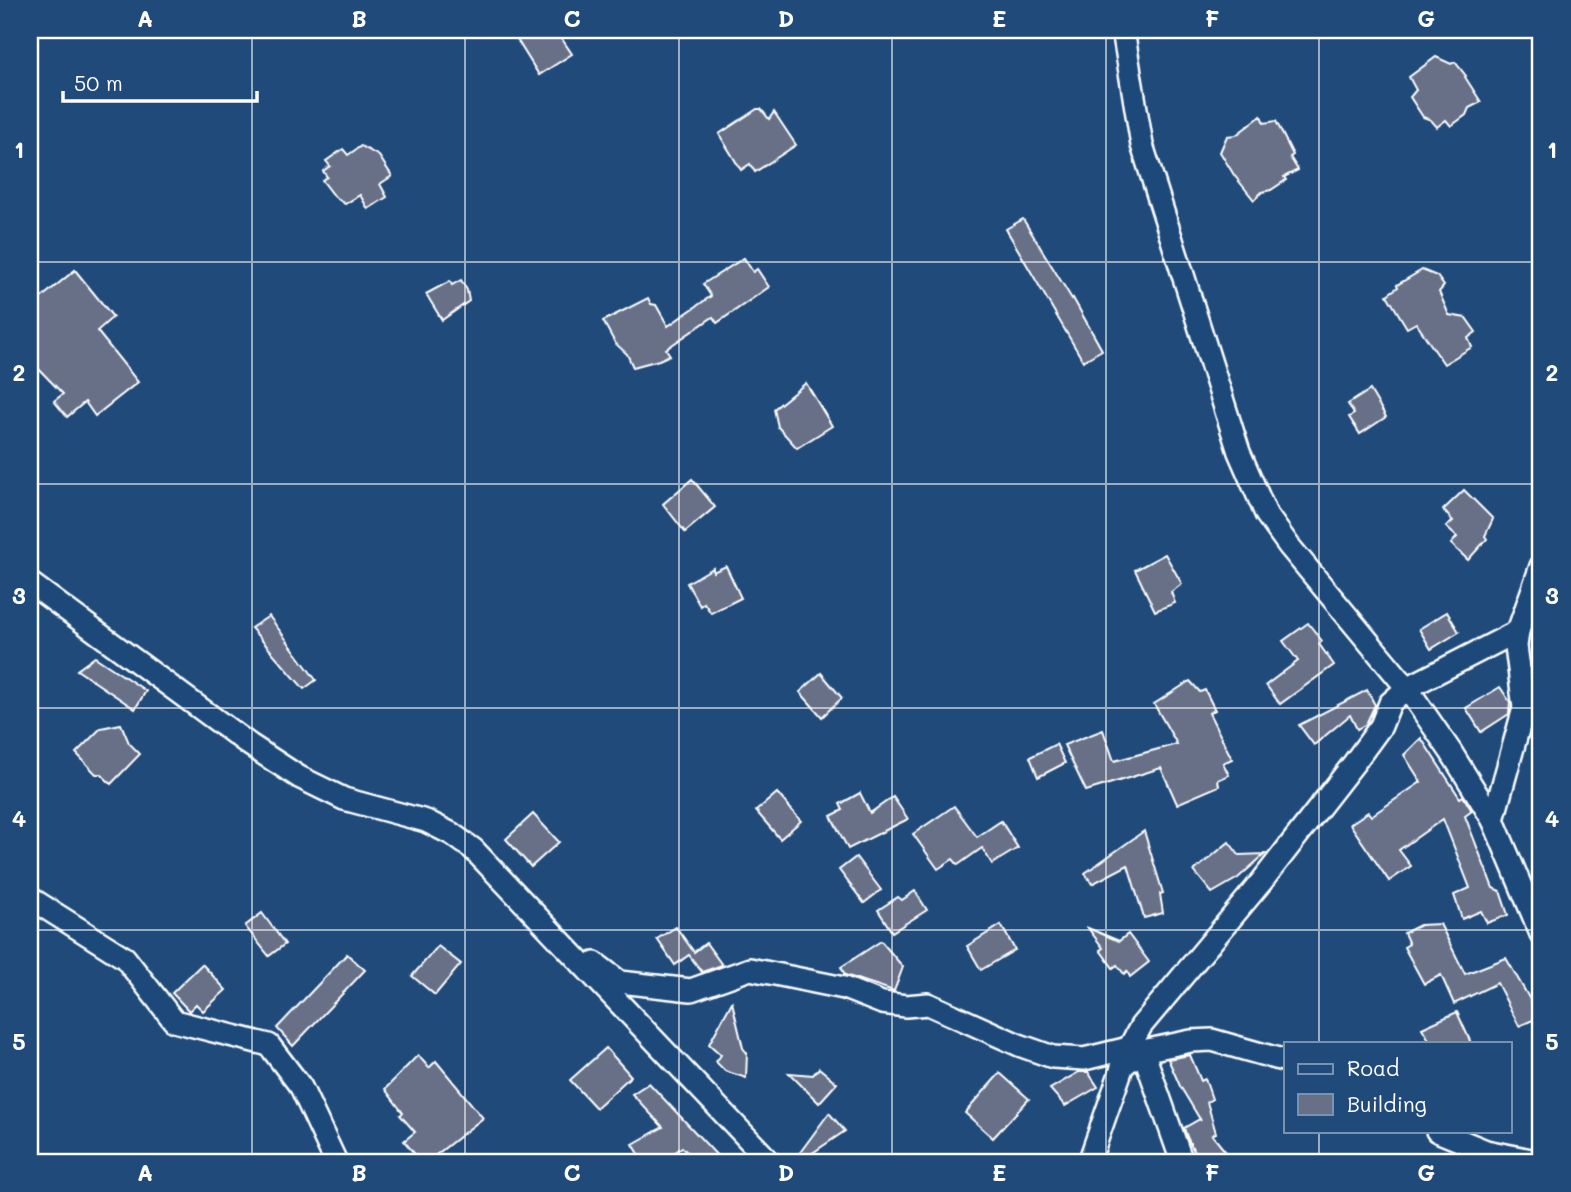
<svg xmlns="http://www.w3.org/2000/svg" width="1571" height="1192" font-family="Mali,sans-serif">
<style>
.building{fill:#677087;stroke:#fff;stroke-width:2}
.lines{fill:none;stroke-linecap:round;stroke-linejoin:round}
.minor-casing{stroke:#fff;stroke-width:26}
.minor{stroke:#1f4a7a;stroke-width:21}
.grid{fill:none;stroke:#fff;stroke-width:2;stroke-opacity:0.55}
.neatline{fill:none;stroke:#fff;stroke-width:2.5}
.grid-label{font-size:23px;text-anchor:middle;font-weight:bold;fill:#fff}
</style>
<rect width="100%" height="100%" fill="#1f4a7a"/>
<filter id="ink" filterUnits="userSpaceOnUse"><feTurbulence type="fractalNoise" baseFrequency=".0143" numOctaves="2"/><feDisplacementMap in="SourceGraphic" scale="14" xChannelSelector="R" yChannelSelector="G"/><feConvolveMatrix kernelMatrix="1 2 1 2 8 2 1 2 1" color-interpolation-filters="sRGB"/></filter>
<g filter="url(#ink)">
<g class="building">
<polygon points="511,30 556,30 572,54 539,75"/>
<polygon points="1436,57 1451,64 1455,62 1466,76 1465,77 1481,102 1469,108 1466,115 1451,126 1446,120 1437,127 1431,120 1423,117 1410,97 1416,90 1409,77"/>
<polygon points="757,109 761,109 769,119 774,112 796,145 755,172 750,164 741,170 719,134"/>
<polygon points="1261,116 1264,123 1276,121 1293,155 1290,157 1298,170 1284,177 1286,180 1271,190 1262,192 1254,200 1234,175 1220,152 1227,136 1236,135"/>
<polygon points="361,146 379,156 392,176 380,184 387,197 368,209 360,195 345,204 335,197 322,180 327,177 323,171 330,166 326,161 343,149 348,155"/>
<polygon points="1023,219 1072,299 1073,298 1102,350 1083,361 1006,229"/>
<polygon points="744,258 753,272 757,269 769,287 717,323 713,317 666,349 670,355 659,360 633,367 627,354 615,343 603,321 648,298 651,304 656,305 668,326 711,296 703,284"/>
<polygon points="75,270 113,317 97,331 138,382 95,416 85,402 67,417 54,401 63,394 30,360 30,307"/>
<polygon points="1422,270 1437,276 1444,286 1439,292 1449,315 1466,318 1476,332 1468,338 1472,347 1444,364 1416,323 1407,328 1387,295 1398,287 1397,285"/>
<polygon points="461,280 467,290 469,301 442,320 426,294 450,281 452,285"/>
<polygon points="806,383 832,426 797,448 778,427 774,409"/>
<polygon points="1370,390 1386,417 1360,434 1349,417 1354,414 1348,404"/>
<polygon points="692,479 715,507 685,532 663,504"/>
<polygon points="1464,490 1493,519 1485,536 1487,539 1468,560 1451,544 1457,537 1446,527 1453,521 1443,510"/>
<polygon points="1165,554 1182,584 1171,592 1175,603 1155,611 1135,570"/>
<polygon points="726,566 741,598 711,613 704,603 700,606 687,583 713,568 713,572"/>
<polygon points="1447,612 1459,632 1431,649 1419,629"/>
<polygon points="269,616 316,680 304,689 251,628"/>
<polygon points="1308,623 1322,641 1319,644 1334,665 1280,704 1266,685 1298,661 1283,641"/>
<polygon points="95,657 146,691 135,709 77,670"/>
<polygon points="821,673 842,698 822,717 800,692"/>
<polygon points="1190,681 1200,692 1205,690 1215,710 1209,713 1232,759 1223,763 1229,775 1218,780 1219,786 1177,804 1161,768 1086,791 1064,745 1103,730 1114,761 1177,744 1154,704"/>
<polygon points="1500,687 1510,702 1509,714 1481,732 1466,708"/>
<polygon points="1367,690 1375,705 1366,724 1357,729 1350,715 1314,745 1299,725"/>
<polygon points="121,724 129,743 140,754 111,784 101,774 96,774 76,753 101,728"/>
<polygon points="1421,738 1460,798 1463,796 1472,811 1465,816 1493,888 1500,891 1508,915 1487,923 1481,911 1462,919 1454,895 1470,888 1443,819 1399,850 1411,866 1389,881 1350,824 1368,812 1371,816 1421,782 1404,755"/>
<polygon points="1056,744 1065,763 1038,777 1030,757"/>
<polygon points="777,793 801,821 780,839 756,811"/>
<polygon points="860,793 870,813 893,797 908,819 848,849 831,816 843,810 840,804"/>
<polygon points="954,806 977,837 1001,821 1018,848 992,864 982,848 958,865 953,859 938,869 913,834"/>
<polygon points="533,814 559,842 531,867 506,839"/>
<polygon points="1144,831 1163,893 1160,894 1163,913 1144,918 1128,865 1092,884 1085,873"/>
<polygon points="1229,842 1239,855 1265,854 1238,878 1212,893 1194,871"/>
<polygon points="856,857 881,890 864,903 839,870"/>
<polygon points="915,891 927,910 892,932 878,910 898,897 902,900"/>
<polygon points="262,913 285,944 269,956 245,926"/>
<polygon points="1440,924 1465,974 1506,958 1540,1017 1519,1026 1497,983 1454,1004 1441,975 1424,984 1404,947 1409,944 1404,933 1420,925"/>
<polygon points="1001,925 1015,950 981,970 967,946"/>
<polygon points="676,927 694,952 706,943 722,965 702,972 689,955 675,965 657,939"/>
<polygon points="1088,928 1119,941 1128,934 1149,962 1130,977 1127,971 1124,974 1117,965 1113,968 1100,950 1103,948"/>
<polygon points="881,941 903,967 894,991 845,975 841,967"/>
<polygon points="438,946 461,964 435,995 412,976"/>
<polygon points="347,954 365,970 293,1046 277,1028"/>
<polygon points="202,964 226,990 203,1011 196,1004 189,1011 172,993"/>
<polygon points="732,1002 743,1048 747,1053 746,1078 725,1071 716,1062 721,1055 709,1044"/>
<polygon points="1457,1012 1471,1043 1431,1043 1422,1028"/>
<polygon points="606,1048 631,1076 596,1108 570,1080"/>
<polygon points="418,1055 429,1068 436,1061 483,1118 427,1162 421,1162 404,1141 415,1132 400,1115 403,1113 385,1089"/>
<polygon points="1190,1055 1201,1081 1205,1079 1212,1099 1207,1102 1216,1133 1212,1135 1234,1162 1207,1162 1194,1151 1187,1137 1184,1128 1200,1119 1201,1121 1180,1086 1168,1059"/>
<polygon points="819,1068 837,1083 819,1103 789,1073 813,1075"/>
<polygon points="1079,1072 1088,1072 1098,1087 1065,1106 1050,1089"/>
<polygon points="1000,1073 1029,1099 993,1138 965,1113"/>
<polygon points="649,1083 723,1162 697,1162 682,1147 662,1162 644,1162 633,1144 663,1127 632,1094"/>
<polygon points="829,1113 845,1131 799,1162 793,1162"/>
</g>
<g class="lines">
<defs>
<g id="minor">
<polyline points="1123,30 1142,145 1239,452 1266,514 1289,546 1407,688 1451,752 1493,820 1541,934"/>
<polyline points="30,583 250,745 299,777 344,799 426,821 452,834 473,849 770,1162"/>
<polyline points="1493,820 1524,708 1516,646 1518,631 1541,566"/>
<polyline points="30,898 125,958 174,1021 269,1045 301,1087 336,1162"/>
<polyline points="595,963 620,982 691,990 750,969 844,988 882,1003 906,1006 928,1004 1019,1045 1053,1057 1084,1059 1129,1048"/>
<polyline points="1143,1051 1182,1162"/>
<polyline points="1122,1066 1143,1051 1191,1041 1212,1040 1286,1061"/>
<polyline points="1437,1131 1486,1151 1541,1162"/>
<polyline points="1089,1162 1129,1048 1141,1026 1262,881 1354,763 1381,726 1390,703 1407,688 1518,631"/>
</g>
</defs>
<use href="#minor" class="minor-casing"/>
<use href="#minor" class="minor"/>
</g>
</g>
<path class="grid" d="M252,30V1162M465,30V1162M679,30V1162M892,30V1162M1106,30V1162M1319,30V1043M30,262H1541M30,484H1541M30,708H1541M30,930H1541M1319,1131V1162"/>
<rect width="1571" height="1192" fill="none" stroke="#1f4a7a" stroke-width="77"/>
<rect x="1284" y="1042" width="228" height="91" fill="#1f4a7a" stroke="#7992af" stroke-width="2"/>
<rect x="1298" y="1064" width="35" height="10" fill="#1f4a7a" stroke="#7992af" stroke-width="2"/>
<text x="1347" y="1076" font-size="21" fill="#ffffff">Road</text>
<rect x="1298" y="1094" width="35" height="21" fill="#677087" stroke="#7992af" stroke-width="2"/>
<text x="1347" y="1112" font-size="21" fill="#ffffff">Building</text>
<path d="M63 91v10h194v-10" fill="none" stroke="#ffffff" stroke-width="3.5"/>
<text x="74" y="91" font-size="21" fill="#ffffff" stroke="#1f4a7a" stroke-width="5" paint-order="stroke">50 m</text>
<rect x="38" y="38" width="1494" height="1116" class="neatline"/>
<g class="grid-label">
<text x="145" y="27">A</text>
<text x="359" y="27">B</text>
<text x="572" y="27">C</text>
<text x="786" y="27">D</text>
<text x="999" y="27">E</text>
<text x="1212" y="27">F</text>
<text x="1426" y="27">G</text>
<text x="19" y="158">1</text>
<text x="1552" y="158">1</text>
<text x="19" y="381">2</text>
<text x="1552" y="381">2</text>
<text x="19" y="604">3</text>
<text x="1552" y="604">3</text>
<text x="19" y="827">4</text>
<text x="1552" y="827">4</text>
<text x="19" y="1050">5</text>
<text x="1552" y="1050">5</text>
<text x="145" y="1181">A</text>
<text x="359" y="1181">B</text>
<text x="572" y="1181">C</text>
<text x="786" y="1181">D</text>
<text x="999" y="1181">E</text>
<text x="1212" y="1181">F</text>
<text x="1426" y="1181">G</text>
</g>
</svg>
